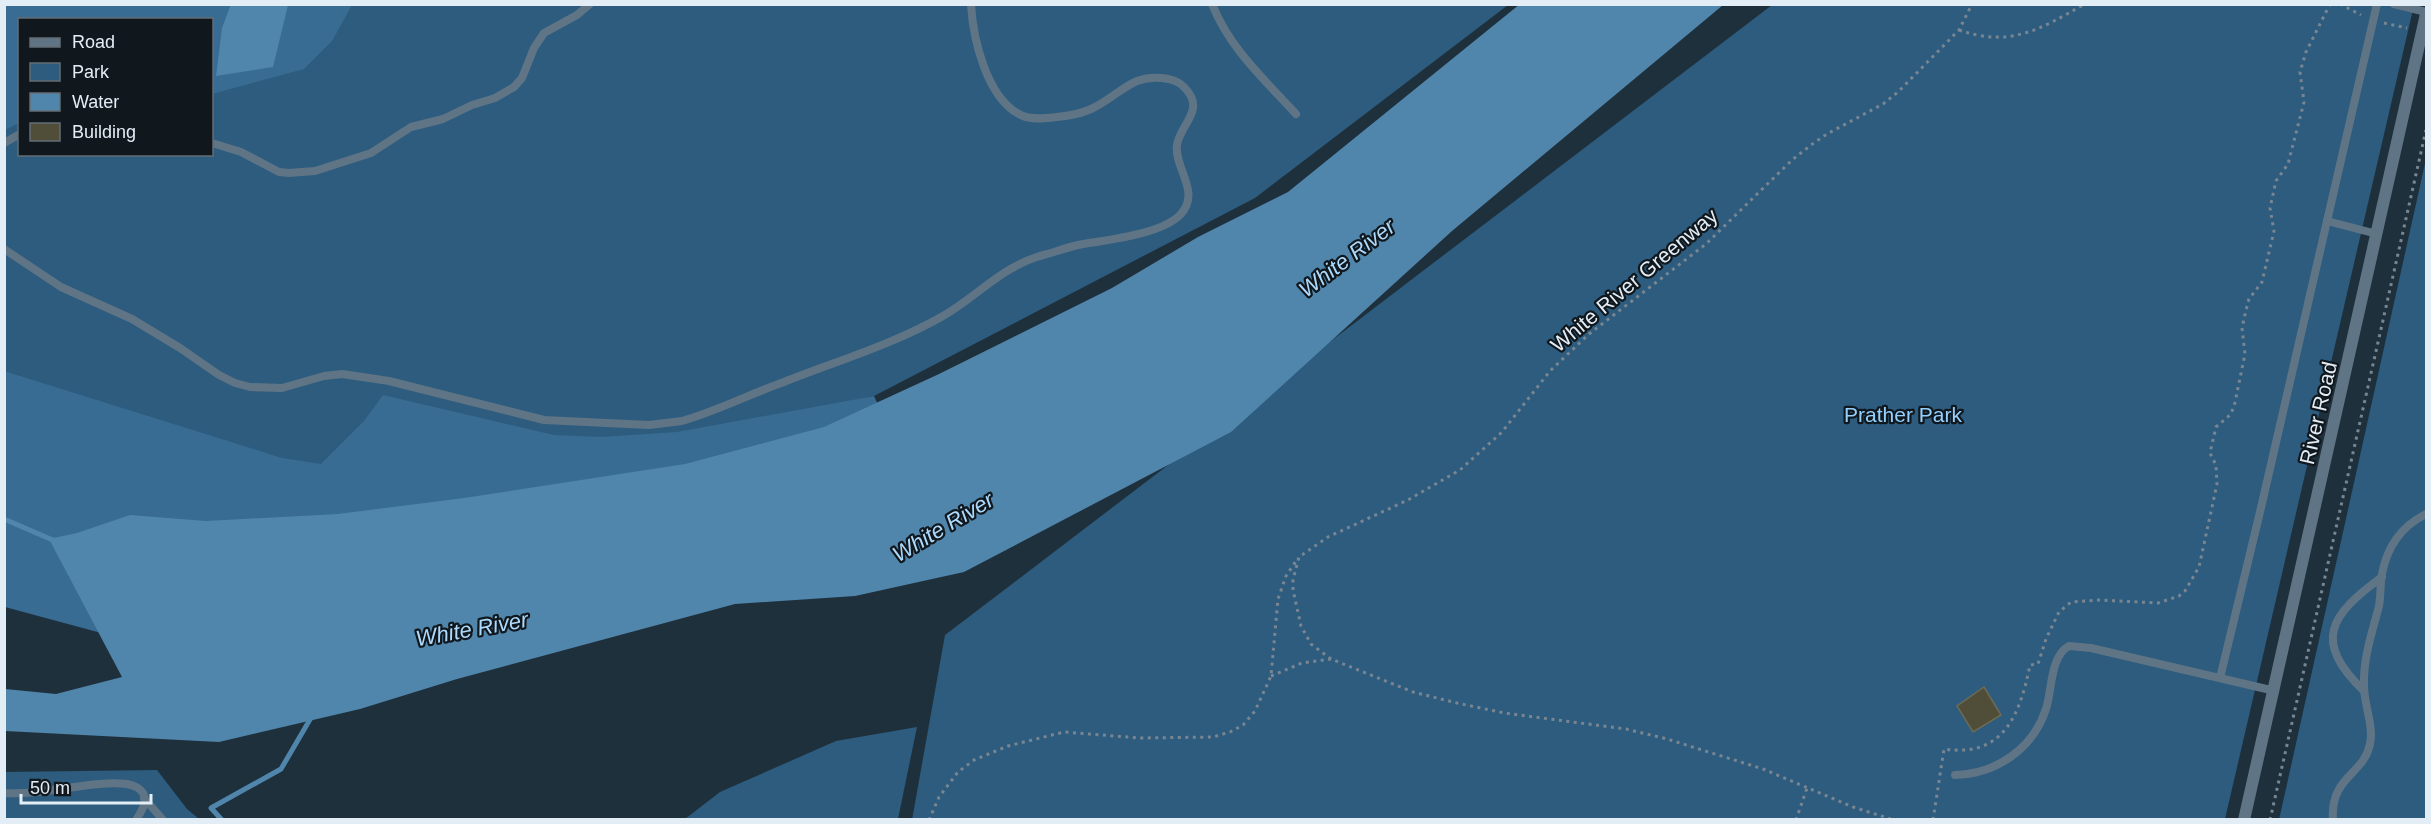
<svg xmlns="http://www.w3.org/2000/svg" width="2431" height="824" font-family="Helvetica,sans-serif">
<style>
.green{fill:#2d5c7e}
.forest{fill:#386c92}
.water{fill:#5186ac}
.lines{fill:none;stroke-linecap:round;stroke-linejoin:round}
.stream{stroke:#5186ac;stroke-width:5}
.building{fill:#504e39;stroke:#6d6b56;stroke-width:1.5}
.path{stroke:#798692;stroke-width:3;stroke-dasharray:3 4.5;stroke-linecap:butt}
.service{stroke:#5f7586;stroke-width:8}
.tertiary{stroke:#5f7586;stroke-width:12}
.labels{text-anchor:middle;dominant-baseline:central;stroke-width:4.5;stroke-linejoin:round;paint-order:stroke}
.street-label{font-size:21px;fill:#e3edf6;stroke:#10171d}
.park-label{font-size:21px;fill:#93d0fe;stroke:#10171d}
.water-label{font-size:22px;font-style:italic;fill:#addafc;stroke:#10171d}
</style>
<rect width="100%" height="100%" fill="#1f303d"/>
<g class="green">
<polygon points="214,5 1508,5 1255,198 874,396 567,463 217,486 5,397 4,98 19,96 20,154 212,154 212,20"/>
<polygon points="1772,5 2414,5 2225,819 912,820 945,635"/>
<polygon points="2426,159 2426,819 2279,820"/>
<polygon points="917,727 898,819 685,819 720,792 836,741"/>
<polygon points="157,770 187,809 199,819 5,819 4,772"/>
</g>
<g class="forest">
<polygon points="4,5 352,5 332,41 304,69 212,94 212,20 20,20 19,123 5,130"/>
<polygon points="4,371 282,458 321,464 364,421 383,395 554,435 601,437 677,432 874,396 892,435 127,640 5,607"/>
</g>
<g class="water">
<polygon points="231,4 288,5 273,67 216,76 222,28"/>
<polygon points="1520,4 1723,5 1452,231 1231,432 964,572 855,596 735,604 457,679 360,709 219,742 5,731 5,689 56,694 122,677 49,539 77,533 130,515 206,521 338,514 464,498 685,464 824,427 939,374 1112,288 1198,237 1288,192"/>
</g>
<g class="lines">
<g class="stream">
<polyline points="4,519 55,541"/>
<polyline points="222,820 211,808 281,769 312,716"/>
</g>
</g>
<polygon class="building" points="1984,687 2001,715 1973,732 1957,706"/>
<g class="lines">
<g class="path">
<polyline points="2340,4 2361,15"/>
<polyline points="2384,23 2407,28"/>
<path d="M1959,30C2011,48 2040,29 2085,4"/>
<polyline points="1331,659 1311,644 1301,626 1293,590 1293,580 1299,557 1328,537 1408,500 1460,470 1502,432 1550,371 1589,334 1706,244 1792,160 1811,145 1827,134 1883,104 1898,92 1959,30 1972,4"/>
<polyline points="1271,676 1302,663 1331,659 1413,692 1457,703 1504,713 1626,729 1667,739 1763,769 1853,807 1894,820"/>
<polyline points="929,820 939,797 958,772 974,760 1008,746 1064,732 1140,738 1213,737 1230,732 1243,725 1255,711 1271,676 1278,599 1286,576 1298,558"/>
<polyline points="1796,820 1807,788"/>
<path d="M1933,820L1944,749C2004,758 2020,714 2030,665L2038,664L2046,639L2059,612L2071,602L2099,600L2158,603L2179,596L2185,591L2199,567L2217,484L2216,465L2210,453L2216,427L2230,415L2234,407L2245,354L2242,328L2246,310L2249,299L2262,282L2274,231L2270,208L2276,181L2288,164L2304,102L2300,72L2306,52L2330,4"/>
<polyline points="2270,820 2426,130"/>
</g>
<g class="service">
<path d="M1212,4C1230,49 1264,79 1296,114"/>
<polyline points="2394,4 2426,12"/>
<polyline points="4,143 20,134"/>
<polyline points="212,143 241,152 279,172 289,173 315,171 371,153 411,127 443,119 472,105 495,98 514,87 522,78 534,48 544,33 577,15 590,4"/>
<polyline points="2327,221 2377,234"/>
<path d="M4,249L61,287L132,319L180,348L219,375L235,383L250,387L282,388L324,376L342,374L389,381L544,420L649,425L682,421C717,411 750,394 784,382C837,361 894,344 943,316C976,297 1002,267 1040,256C1052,253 1065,248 1078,245C1105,240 1160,235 1180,215C1202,192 1174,169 1177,145C1180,124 1207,110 1184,87C1174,76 1151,76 1137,81C1121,88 1107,102 1091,109C1080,114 1068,116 1057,117C1046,118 1033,120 1023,116C987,101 973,39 971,4"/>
<polyline points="2220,678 2260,512 2377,4"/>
<path d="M2364,691C2312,641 2330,615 2382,577"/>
<path d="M1955,775C1996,774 2033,749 2046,709C2052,691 2050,656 2069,646L2091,648L2275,691"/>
<path d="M4,793C44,796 89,780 127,784C132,785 140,788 143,793C148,802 141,812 136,820"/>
<polyline points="144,798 163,820"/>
<path d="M2333,820C2330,776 2364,775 2370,744C2374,726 2364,705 2364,686C2363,658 2372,633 2379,606C2381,595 2380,584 2382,574C2387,547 2402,526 2426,514"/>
</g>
<polyline class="tertiary" points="2244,820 2426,14"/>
</g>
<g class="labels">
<g class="street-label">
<text transform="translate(1634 280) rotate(-40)">White River Greenway</text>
<text transform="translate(2318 413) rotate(-77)">River Road</text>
</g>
<g class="park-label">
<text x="1903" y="414">Prather Park</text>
</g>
<g class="water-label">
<text transform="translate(1347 258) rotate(-37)">White River</text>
<text transform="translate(943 527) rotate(-31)">White River</text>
<text transform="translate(472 629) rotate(-10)">White River</text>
</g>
</g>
<rect width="2431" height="824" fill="none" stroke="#e3edf6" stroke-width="12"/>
<rect x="18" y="18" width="195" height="138" fill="#10171d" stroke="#646d74" stroke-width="1.5"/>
<rect x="30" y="38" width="30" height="9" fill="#5f7586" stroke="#646d74" stroke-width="1.5"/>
<text x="72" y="48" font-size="18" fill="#e3edf6">Road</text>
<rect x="30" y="63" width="30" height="18" fill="#2d5c7e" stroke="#646d74" stroke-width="1.5"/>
<text x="72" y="78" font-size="18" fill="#e3edf6">Park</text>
<rect x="30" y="93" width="30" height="18" fill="#5186ac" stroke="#646d74" stroke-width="1.5"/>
<text x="72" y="108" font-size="18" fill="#e3edf6">Water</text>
<rect x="30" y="123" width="30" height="18" fill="#504e39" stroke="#646d74" stroke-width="1.5"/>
<text x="72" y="138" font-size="18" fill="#e3edf6">Building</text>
<path d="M21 794v9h130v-9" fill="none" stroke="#e3edf6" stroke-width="3"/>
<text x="30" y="794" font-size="18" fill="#e3edf6" stroke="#10171d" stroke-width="4.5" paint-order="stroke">50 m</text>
</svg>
